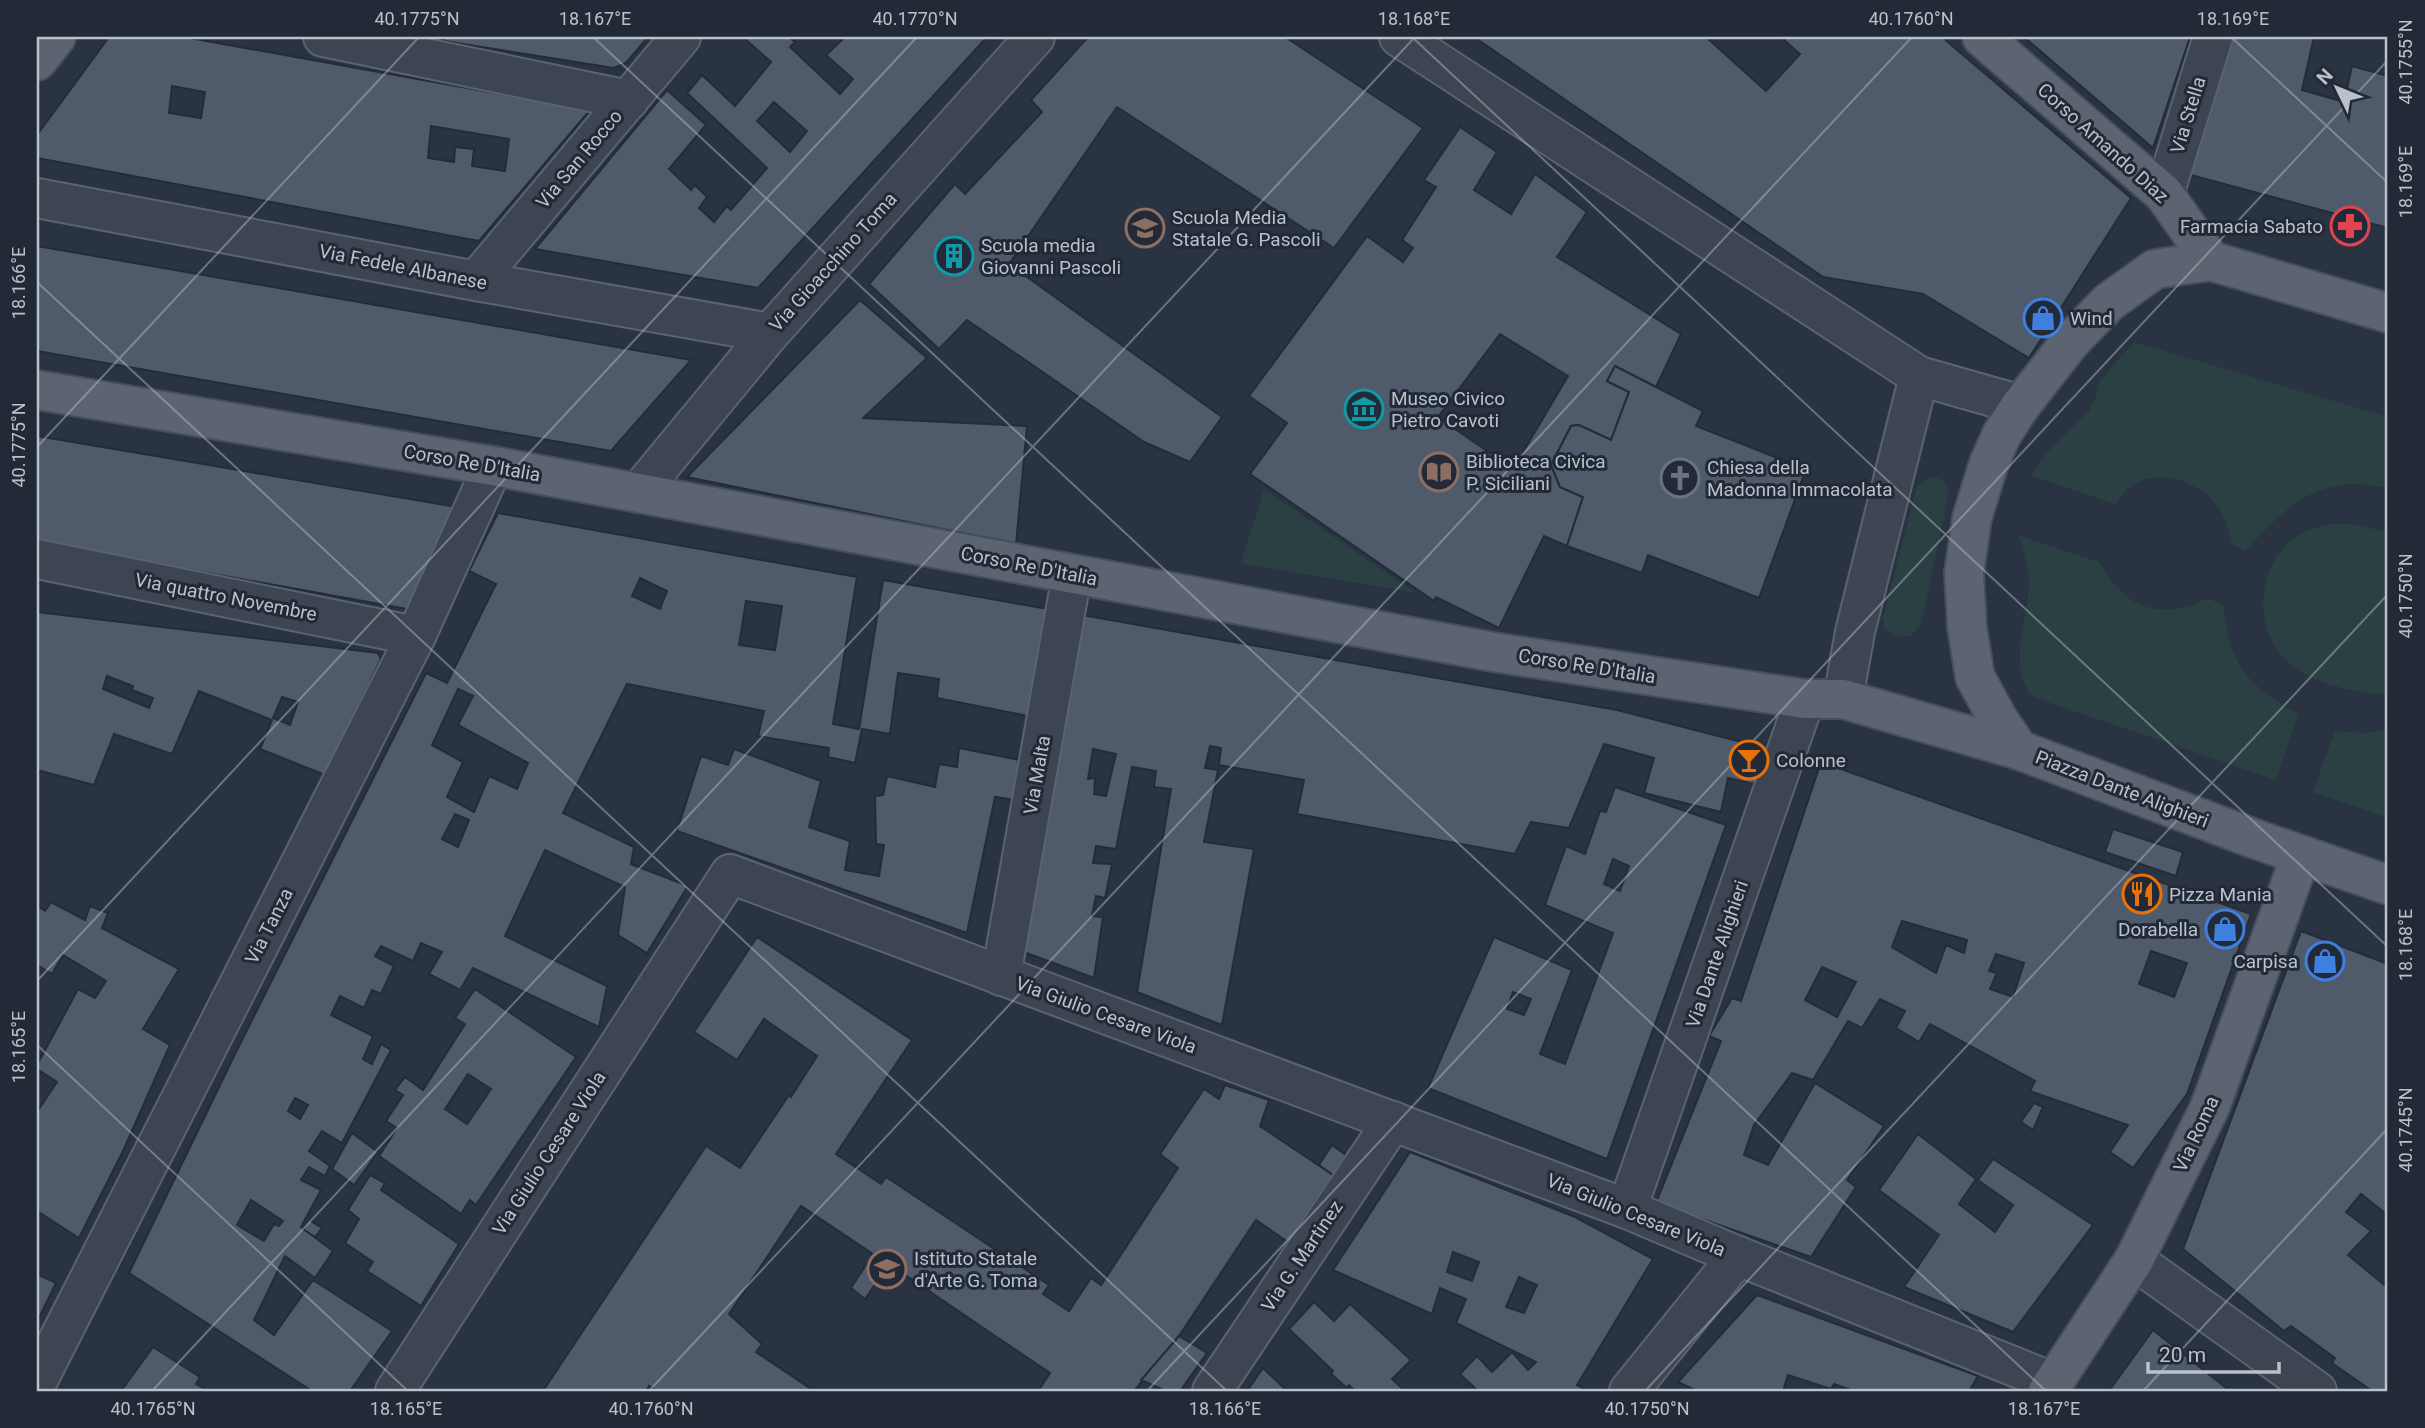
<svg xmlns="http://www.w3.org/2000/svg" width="2425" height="1428" font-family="Roboto,sans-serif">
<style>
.green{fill:#2b4043}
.building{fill:#4f5a6a;stroke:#242c39;stroke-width:2;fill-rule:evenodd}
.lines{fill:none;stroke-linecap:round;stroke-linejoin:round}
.minor-casing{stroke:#5b636f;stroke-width:42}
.major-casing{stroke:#474e5b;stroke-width:42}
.minor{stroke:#3d4552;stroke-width:38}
.major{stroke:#5c6471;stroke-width:38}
.ticks{fill:none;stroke:#bac1cb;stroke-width:2;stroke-opacity:0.45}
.labels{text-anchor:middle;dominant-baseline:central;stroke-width:6;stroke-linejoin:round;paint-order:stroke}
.street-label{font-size:19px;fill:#bac1cb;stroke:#222a37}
.poi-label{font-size:19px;fill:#bac1cb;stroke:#222a37;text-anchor:start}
.neatline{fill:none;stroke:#bac1cb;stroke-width:2.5}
.ticks-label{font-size:18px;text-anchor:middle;fill:#bac1cb}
</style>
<rect width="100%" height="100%" fill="#293342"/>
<g class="green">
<path d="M2134,342L2388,417V488C2320,473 2289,504 2245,551L2231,544C2229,533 2228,523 2222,513C2205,483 2158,464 2129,488C2124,492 2119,499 2115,504L2030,475L2047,453L2089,411L2095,399L2099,382Z"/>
<path d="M1929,477C1940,478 1948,481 1949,493L1921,624L1911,636L1895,637L1884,628L1883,617L1917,487Z"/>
<polygon points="1264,489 1416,593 1241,563"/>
<path d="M2330,524H2350L2388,532V694C2362,696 2311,682 2291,665C2255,636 2254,576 2287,544C2299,532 2314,528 2330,524Z"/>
<path d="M2019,536L2099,562C2124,608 2160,622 2208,598L2224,606C2228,664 2249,687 2298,714L2276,780L2033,697C2006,668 2028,619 2029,584C2029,568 2023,552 2019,536Z"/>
<polygon points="2388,729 2388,818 2313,792 2335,731 2363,733"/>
</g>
<g class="building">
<path d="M109,37H184L590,110L479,241L37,158V135ZM172,86L205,92L201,118L169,113ZM431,126L509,139L505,171L472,166L474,149L455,147L454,162L428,158Z"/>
<polygon points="445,37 648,37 626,63 614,68 444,41"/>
<path d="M743,37H789L795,42L790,47L840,94L853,79L826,55L843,39L841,37H987L758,288L535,249L667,90L706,125L669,169L691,190L695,185L707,197L699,208L714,222L727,206L731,210L767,168L687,93L702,75L735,106L771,62ZM774,102L807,131L790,152L757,121Z"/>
<polygon points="1088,37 1285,37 1423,128 1334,248 1117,107 1009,264 1222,417 1190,462 1144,442 967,320 939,349 869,284 955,184 965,194 1042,112 1031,100"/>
<polygon points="1474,37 1706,37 1766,91 1800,54 1784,40 1787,37 1942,37 2131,198 2029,358 1923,294 1823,277"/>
<polygon points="2024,37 2190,37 2153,148"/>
<polygon points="2232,37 2314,37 2302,90 2344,102 2352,66 2388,76 2388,228 2187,174"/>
<path d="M1460,127L1497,152L1474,190L1511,214L1535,174L1587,212L1557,257L1681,334L1656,387L1615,366L1607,381L1629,392L1611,440L1579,425L1571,426L1551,465L1560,487L1583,497L1567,546L1544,536L1499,628L1436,597L1434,601L1250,474L1287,423L1249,396L1367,236L1403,262L1413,248L1402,240L1436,187L1424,180ZM1500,334L1568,376L1513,469L1438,417Z"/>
<polygon points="37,246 691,360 611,451 37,351"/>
<polygon points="860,300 927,358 863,418 1027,426 1016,544 687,477"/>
<polygon points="1615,366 1703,411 1696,426 1806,469 1759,598 1648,555 1642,573 1567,546 1583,497 1560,487 1551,465 1571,426 1579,425 1611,440 1629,392 1607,381"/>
<polygon points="37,436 457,507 407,609 37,542"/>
<path d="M498,513L857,577L833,724L859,729L883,580L1048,609L1028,716L937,698L939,679L898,673L890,734L862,729L855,763L828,757L829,748L758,736L764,711L627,684L563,813L634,847L631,864L688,886L647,953L618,935L625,887L545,850L505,936L607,986L599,1027L473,968L460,990L429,974L442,952L421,943L413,961L381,946L375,956L394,966L381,994L372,990L364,1008L340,996L331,1015L373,1036L363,1059L372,1064L381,1044L391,1050L342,1143L322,1131L309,1151L330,1166L325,1176L309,1167L301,1180L321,1190L301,1227L333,1251L315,1278L285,1256L254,1320L274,1335L313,1280L392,1331L350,1391H312L129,1273L236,1052L426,673L447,683L496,584L469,571ZM640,578L667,591L660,609L632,596ZM746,601L782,606L775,650L739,645ZM458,689L473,696L458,725L528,763L517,789L489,776L474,812L447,797L463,762L432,745ZM455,814L469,820L458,847L442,839ZM295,1098L308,1105L300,1119L288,1111ZM251,1200L283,1221L279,1226L274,1224L264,1241L237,1225Z"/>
<path d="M37,612L378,653L381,659L325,775L260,749L272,720L199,691L172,754L114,734L94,785L37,770ZM107,676L133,686L132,690L153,698L149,708L103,689ZM282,697L298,702L290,725L273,718Z"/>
<path d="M1082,615L1617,710L1769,749L1759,785L1728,778L1721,812L1644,793L1654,758L1604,744L1569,828L1531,822L1515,854L1297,814L1304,780L1219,765L1221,748L1210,746L1205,768L1218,770L1204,842L1254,849L1222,1025L1137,992L1171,789L1154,787L1156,771L1132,767L1116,849L1096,846L1093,863L1112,864L1105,898L1096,896L1092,916L1103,917L1094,978L1021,951ZM1093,749L1116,754L1106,796L1094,794L1095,778L1088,779Z"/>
<polygon points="959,748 1019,760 1015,800 995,797 967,933 677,831 701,756 728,765 734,749 821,781 809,827 850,841 845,870 879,876 884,845 876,844 875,796 883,795 887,776 935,787 939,764 957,767"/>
<path d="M1821,762L2251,914L2187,1094L2133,1168L2110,1152L2128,1125L2030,1091L2035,1081L1930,1024L1919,1042L1896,1028L1905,1011L1880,999L1862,1028L1848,1021L1813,1080L1792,1073L1754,1125L1744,1155L1768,1165L1815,1083L1884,1126L1847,1180L1856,1187L1811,1257L1656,1203L1721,1041L1709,1036L1732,998L1741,1001ZM1902,921L1967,940L1964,953L1946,945L1936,973L1892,947ZM2151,951L2187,963L2174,997L2139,984ZM1996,954L2024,963L2013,997L1990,989L1997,973L1989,971ZM1822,967L1856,982L1837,1017L1805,1000Z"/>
<path d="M1615,787L1726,825L1607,1159L1428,1088L1494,937L1572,970L1540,1054L1565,1064L1613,933L1545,905L1566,846L1585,854L1600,811L1606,812ZM1613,859L1629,866L1620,891L1604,884ZM1513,992L1531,999L1524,1015L1507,1009Z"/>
<polygon points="2113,829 2183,852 2176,876 2105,852"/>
<polygon points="51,902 85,920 90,906 108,913 102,928 179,969 143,1029 170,1045 123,1151 79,1238 37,1211 37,1112 57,1082 37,1069 37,1065 78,989 95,998 106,981 63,955 52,974 37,965 37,906 45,911"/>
<polygon points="2301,931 2388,964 2388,1210 2385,1213 2361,1194 2346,1212 2371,1231 2348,1255 2388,1288 2388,1391 2372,1391 2332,1363 2335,1358 2291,1326 2284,1331 2183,1249"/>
<polygon points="757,937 912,1040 836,1154 881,1184 886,1177 1049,1285 1043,1294 1069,1311 1091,1278 1101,1285 1178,1168 1160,1154 1204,1089 1219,1099 1225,1085 1269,1100 1260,1126 1333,1175 1288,1242 1256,1220 1179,1336 1134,1391 1038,1391 1050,1373 889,1264 865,1299 851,1288 873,1254 801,1206 729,1314 762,1344 756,1352 814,1391 657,1391 649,1386 646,1391 543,1391 706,1146 740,1168 789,1095 791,1097 817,1056 764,1019 737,1060 694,1032"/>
<path d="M475,989L576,1057L476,1205L470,1200L461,1214L379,1156L397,1128L386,1121L403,1095L395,1090L405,1077L423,1090L465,1024L455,1018ZM468,1074L491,1089L467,1124L445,1109Z"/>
<polygon points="2034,1103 2043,1107 2033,1130 2021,1122"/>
<polygon points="352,1133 378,1152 354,1185 332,1169"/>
<polygon points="1918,1134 1976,1179 1959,1204 1995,1232 2013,1205 1978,1180 1993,1159 2093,1225 2013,1332 1904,1287 1939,1235 1879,1190"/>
<polygon points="1332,1145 1346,1155 1333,1175 1319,1165"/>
<path d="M1410,1152L1575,1217L1653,1259L1577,1385L1589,1391H1478L1460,1374L1477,1356L1492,1372L1512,1352L1528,1370L1536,1362L1456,1323L1466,1299L1440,1288L1432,1314L1333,1270ZM1453,1252L1479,1262L1472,1281L1447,1272ZM1519,1277L1537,1285L1524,1313L1506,1307Z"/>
<polygon points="370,1175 385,1183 381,1190 459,1244 421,1306 367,1271 373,1262 345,1243 359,1219 348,1210"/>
<polygon points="309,1220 322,1228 315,1237 303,1229"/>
<polygon points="37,1274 56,1283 37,1322"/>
<polygon points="1757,1295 1978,1376 1969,1391 1854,1391 1834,1384 1831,1389 1788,1375 1783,1391 1697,1391 1678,1382"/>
<polygon points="1314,1302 1334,1321 1350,1304 1411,1360 1392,1379 1405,1391 1355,1391 1349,1385 1347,1388 1331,1374 1333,1371 1289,1329"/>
<polygon points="2153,1330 2230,1391 2109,1391"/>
<polygon points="1179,1336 1207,1353 1180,1391 1166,1391 1141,1380"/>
<polygon points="153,1347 200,1377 196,1384 208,1391 121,1391"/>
<polygon points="1263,1368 1287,1391 1247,1391"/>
</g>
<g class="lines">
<defs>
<g id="minor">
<polyline points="323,37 629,100"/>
<polyline points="1399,37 1919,376 2021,405"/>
<polyline points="2164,194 2213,37"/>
<polyline points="37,198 476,281 770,333"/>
<polyline points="476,281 681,37"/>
<polyline points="638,493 770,333 1035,37"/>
<polyline points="37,559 416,636"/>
<polyline points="1843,699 1855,632 1919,376"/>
<polyline points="1001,976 1072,574"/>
<polyline points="1627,1209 1805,699"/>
<polyline points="2134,1260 2317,1391"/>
<polyline points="37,1382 416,636 493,466"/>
<polyline points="395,1391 730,874 1627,1209 1738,1256 2055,1383"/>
<polyline points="1212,1391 1393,1121"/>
<polyline points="1629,1391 1738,1256"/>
</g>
<g id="major">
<polyline points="1982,37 2164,194 2211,261"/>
<polyline points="37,61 56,37"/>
<polyline points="2388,313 2211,261 2155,269 2109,302 2070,342 2021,405 2002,434 1989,463 1972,518 1964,573 1967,627 1975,677 1998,719 2019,750 2255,839 2388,885"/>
<polyline points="37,390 493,466 1493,652 1805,699 1843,699 2019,750"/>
<polyline points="2048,1391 2134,1260 2210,1107 2301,855"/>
</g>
</defs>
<use href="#minor" class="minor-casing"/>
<use href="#major" class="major-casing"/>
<use href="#minor" class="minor"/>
<use href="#major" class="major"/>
</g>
<path class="ticks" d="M593,37L2046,1391M1412,37L2388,947M2231,37L2388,183M37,282L1227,1391M37,447L419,37M37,981L917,37M37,1045L408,1391M152,1391L1415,37M649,1391L1912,37M1147,1391L2388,60M1645,1391L2388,594M2143,1391L2388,1128"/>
<defs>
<symbol id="pharmacy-ring" viewBox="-11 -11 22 22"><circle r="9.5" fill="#222a37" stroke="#e0444e" stroke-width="1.5"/><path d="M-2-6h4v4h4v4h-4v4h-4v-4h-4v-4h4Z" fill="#e0444e"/></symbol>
<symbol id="school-ring" viewBox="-11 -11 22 22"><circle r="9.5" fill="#222a37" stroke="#8d6e63" stroke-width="1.5"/><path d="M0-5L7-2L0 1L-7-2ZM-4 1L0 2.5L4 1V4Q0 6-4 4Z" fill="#8d6e63"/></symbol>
<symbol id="building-ring" viewBox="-11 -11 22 22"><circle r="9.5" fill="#222a37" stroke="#0f9aa8" stroke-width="1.5"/><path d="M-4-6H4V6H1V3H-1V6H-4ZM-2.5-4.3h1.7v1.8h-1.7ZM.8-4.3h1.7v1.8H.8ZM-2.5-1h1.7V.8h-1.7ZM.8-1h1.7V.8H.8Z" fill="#0f9aa8"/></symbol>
<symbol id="shop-ring" viewBox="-11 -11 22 22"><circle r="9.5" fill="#222a37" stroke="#3f7fe0" stroke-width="1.5"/><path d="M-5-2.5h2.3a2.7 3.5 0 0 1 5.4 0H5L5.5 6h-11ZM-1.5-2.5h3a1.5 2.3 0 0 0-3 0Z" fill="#3f7fe0"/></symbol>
<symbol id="museum-ring" viewBox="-11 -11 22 22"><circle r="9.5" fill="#222a37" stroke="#0f9aa8" stroke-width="1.5"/><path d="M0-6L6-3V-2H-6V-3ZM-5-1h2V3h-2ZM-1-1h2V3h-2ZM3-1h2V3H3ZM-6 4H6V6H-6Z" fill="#0f9aa8"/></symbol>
<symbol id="library-ring" viewBox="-11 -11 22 22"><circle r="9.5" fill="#222a37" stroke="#8d6e63" stroke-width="1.5"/><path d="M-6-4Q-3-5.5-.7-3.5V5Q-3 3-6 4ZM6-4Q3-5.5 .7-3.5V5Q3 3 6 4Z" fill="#8d6e63"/></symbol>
<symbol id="church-ring" viewBox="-11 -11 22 22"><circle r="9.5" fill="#222a37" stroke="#6b7280" stroke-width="1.5"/><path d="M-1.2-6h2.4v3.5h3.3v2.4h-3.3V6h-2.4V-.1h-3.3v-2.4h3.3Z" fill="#6b7280"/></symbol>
<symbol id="bar-ring" viewBox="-11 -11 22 22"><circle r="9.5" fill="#222a37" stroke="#e8710a" stroke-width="1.5"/><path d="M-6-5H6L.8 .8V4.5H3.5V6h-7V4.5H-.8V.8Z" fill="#e8710a"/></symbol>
<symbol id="restaurant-ring" viewBox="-11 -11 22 22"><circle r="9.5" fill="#222a37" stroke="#e8710a" stroke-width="1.5"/><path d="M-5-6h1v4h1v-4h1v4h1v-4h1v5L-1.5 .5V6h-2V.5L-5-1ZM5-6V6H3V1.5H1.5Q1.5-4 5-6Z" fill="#e8710a"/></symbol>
</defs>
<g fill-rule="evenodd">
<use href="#pharmacy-ring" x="2328" y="204" width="44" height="44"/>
<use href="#school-ring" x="1123" y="206" width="44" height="44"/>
<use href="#building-ring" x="932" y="234" width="44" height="44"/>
<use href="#shop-ring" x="2021" y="296" width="44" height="44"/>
<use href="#museum-ring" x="1342" y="387" width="44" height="44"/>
<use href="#library-ring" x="1417" y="450" width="44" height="44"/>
<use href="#church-ring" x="1658" y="456" width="44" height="44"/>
<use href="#bar-ring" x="1727" y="738" width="44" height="44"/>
<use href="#restaurant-ring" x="2120" y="872" width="44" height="44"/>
<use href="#shop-ring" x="2203" y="907" width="44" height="44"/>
<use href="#shop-ring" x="2303" y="939" width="44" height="44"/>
<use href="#school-ring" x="865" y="1247" width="44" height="44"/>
</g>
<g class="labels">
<g class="street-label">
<text transform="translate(2188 115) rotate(-73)">Via Stella</text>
<text transform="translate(2103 143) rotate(42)">Corso Amando Diaz</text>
<text transform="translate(579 159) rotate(-50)">Via San Rocco</text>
<text transform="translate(833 262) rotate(-48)">Via Gioacchino Toma</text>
<text transform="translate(403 267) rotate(11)">Via Fedele Albanese</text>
<text transform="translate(472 463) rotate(10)">Corso Re D'Italia</text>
<text transform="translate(1029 566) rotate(11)">Corso Re D'Italia</text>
<text transform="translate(226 597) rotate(11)">Via quattro Novembre</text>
<text transform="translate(1587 666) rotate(9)">Corso Re D'Italia</text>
<text transform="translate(1037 775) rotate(-80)">Via Malta</text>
<text transform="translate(2122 789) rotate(21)">Piazza Dante Alighieri</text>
<text transform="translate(269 926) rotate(-63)">Via Tanza</text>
<text transform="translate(1717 954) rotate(-71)">Via Dante Alighieri</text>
<text transform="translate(1106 1015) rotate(20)">Via Giulio Cesare Viola</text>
<text transform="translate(2196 1134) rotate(-65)">Via Roma</text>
<text transform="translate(549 1153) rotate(-57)">Via Giulio Cesare Viola</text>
<text transform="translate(1636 1215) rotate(22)">Via Giulio Cesare Viola</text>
<text transform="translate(1302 1256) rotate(-56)">Via G. Martinez</text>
</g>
<g class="poi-label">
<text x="1172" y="217">Scuola Media<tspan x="1172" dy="22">Statale G. Pascoli</tspan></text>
<text x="2323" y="226" text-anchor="end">Farmacia Sabato</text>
<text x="981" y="245">Scuola media<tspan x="981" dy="22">Giovanni Pascoli</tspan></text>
<text x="2070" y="318">Wind</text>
<text x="1391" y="398">Museo Civico<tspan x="1391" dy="22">Pietro Cavoti</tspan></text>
<text x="1466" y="461">Biblioteca Civica<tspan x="1466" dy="22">P. Siciliani</tspan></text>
<text x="1707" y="467">Chiesa della<tspan x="1707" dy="22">Madonna Immacolata</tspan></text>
<text x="1776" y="760">Colonne</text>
<text x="2169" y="894">Pizza Mania</text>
<text x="2198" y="929" text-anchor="end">Dorabella</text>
<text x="2298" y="961" text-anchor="end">Carpisa</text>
<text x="914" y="1258">Istituto Statale<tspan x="914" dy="22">d'Arte G. Toma</tspan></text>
</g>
</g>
<rect width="2425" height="1428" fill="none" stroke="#222a37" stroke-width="77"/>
<g transform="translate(2337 88) rotate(313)" stroke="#222a37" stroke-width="5" paint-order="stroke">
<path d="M0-5L12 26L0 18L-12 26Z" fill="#bac1cb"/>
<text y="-10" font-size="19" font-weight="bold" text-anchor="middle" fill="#bac1cb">N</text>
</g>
<path d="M2148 1362v10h131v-10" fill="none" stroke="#bac1cb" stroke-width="3.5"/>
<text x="2159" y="1362" font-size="21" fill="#bac1cb" stroke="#222a37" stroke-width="5" paint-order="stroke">20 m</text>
<rect x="38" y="38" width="2348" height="1352" class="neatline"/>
<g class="ticks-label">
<text x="417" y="25">40.1775°N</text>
<text x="595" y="25">18.167°E</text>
<text x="915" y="25">40.1770°N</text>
<text x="1414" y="25">18.168°E</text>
<text x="1911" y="25">40.1760°N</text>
<text x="2233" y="25">18.169°E</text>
<text transform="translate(2406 62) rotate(-90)" y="6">40.1755°N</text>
<text transform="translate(2406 182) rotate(-90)" y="6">18.169°E</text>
<text transform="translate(19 283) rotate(-90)" y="6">18.166°E</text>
<text transform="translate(19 445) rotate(-90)" y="6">40.1775°N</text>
<text transform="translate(2406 596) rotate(-90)" y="6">40.1750°N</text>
<text transform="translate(2406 945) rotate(-90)" y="6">18.168°E</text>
<text transform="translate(19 1047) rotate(-90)" y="6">18.165°E</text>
<text transform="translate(2406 1130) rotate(-90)" y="6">40.1745°N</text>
<text x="153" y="1415">40.1765°N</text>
<text x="406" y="1415">18.165°E</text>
<text x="651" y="1415">40.1760°N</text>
<text x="1225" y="1415">18.166°E</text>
<text x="1647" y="1415">40.1750°N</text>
<text x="2044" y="1415">18.167°E</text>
</g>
</svg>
